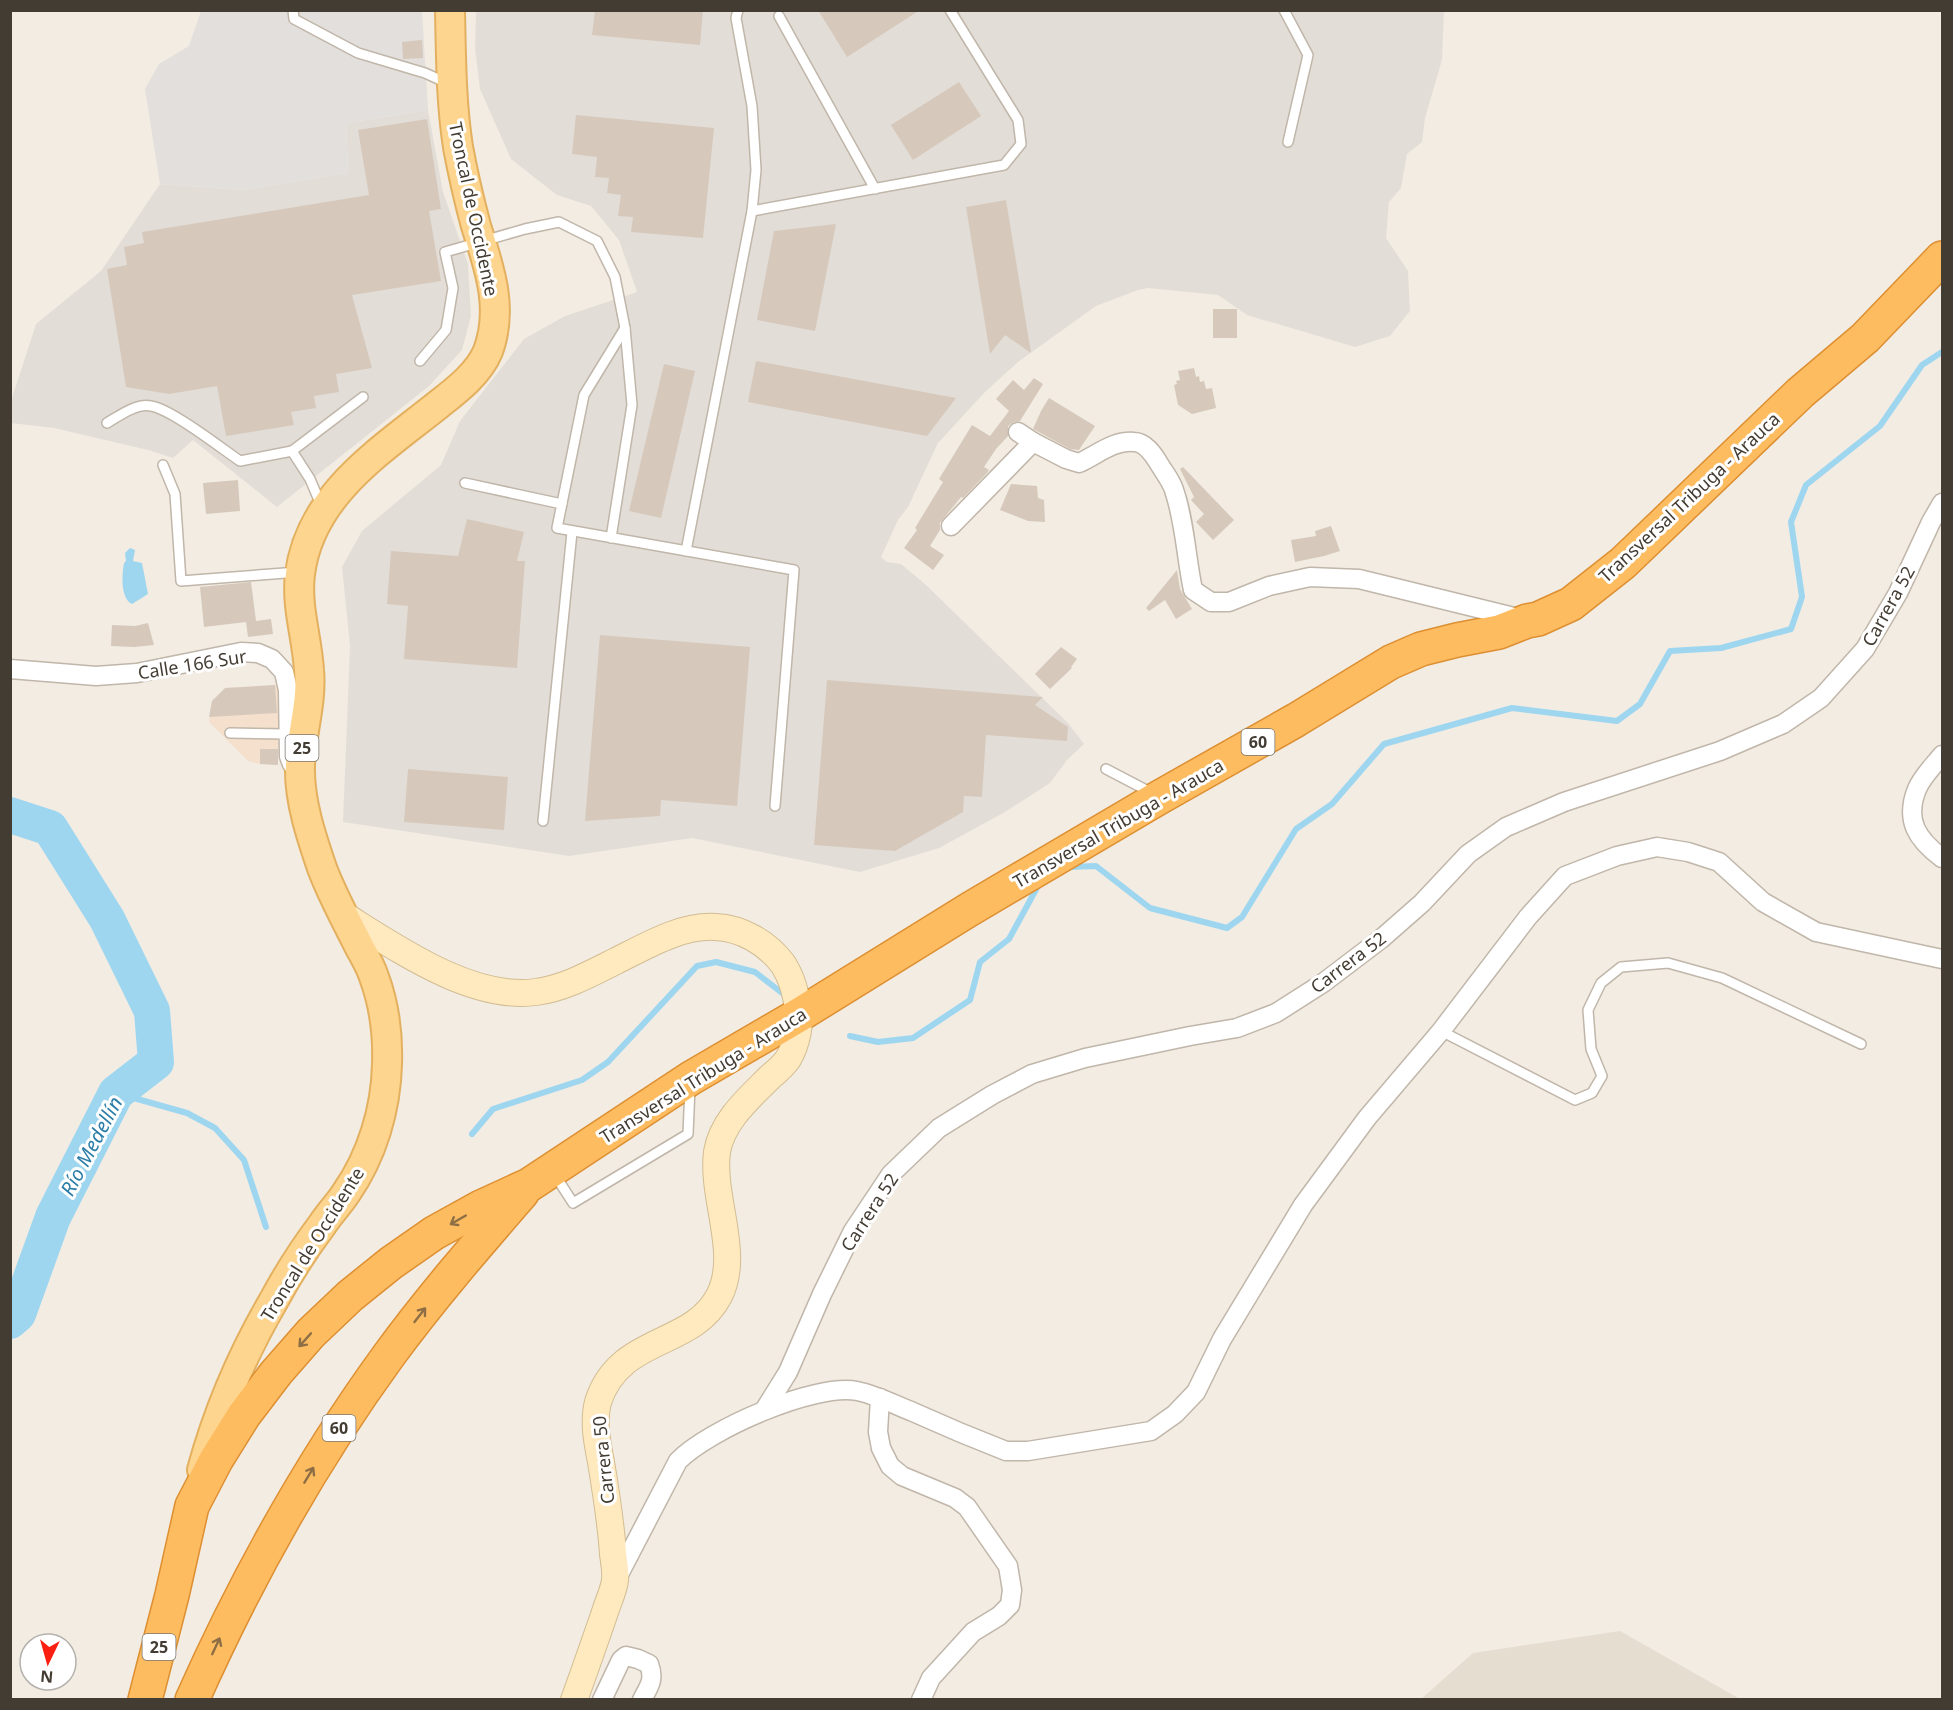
<svg xmlns="http://www.w3.org/2000/svg" width="1953" height="1710" font-family="'Noto Sans',sans-serif">
<style>
.residential{fill:#e6ddd1}
.commercial{fill:#f4e0cd}
.industrial{fill:#e3ddd8}
.parking{fill:#e2dfdc}
.water{fill:#9ed6f0}
.lines{fill:none;stroke-linecap:round;stroke-linejoin:round}
.stream{stroke:#9ed6f0;stroke-width:6}
.river{stroke:#9ed6f0;stroke-width:36}
.building{fill:#d6c9bb}
.lane-casing{stroke:#c0b6a9;stroke-width:12}
.street-casing{stroke:#c0b6a9;stroke-width:21}
.secondary-casing{stroke:#d2bc92;stroke-width:28}
.primary-casing{stroke:#e3b05f;stroke-width:32}
.highway-casing{stroke:#dd8f31;stroke-width:36}
.lane{stroke:#fff;stroke-width:9}
.street{stroke:#fff;stroke-width:18}
.secondary{stroke:#ffeac0;stroke-width:26}
.primary{stroke:#fed58f;stroke-width:28}
.highway{stroke:#febc61;stroke-width:33}
.oneway{stroke:#8e6f45}
.labels{text-anchor:middle;dominant-baseline:central;stroke-width:6;stroke-linejoin:round;paint-order:stroke}
.shield{fill:#fff;stroke:#7b7670;stroke-width:1.5}
.shield-label{font-size:16px;font-weight:bold;fill:#433c33}
.street-label{font-size:18px;fill:#433c33;stroke:#fff}
.water-label{font-size:20px;font-style:italic;fill:#2c7da7;stroke:#fff}
</style>
<rect width="100%" height="100%" fill="#f2ece3"/>
<polygon class="residential" points="1620,1631 1740,1699 1421,1699 1473,1653"/>
<polygon class="commercial" points="278,685 278,765 260,764 248,761 209,722 212,701 226,688"/>
<g class="industrial">
<polygon points="476,11 1444,11 1442,60 1425,118 1422,142 1407,154 1401,188 1389,202 1386,238 1408,271 1410,311 1390,336 1355,347 1247,315 1218,295 1148,288 1138,290 1096,306 1018,362 985,392 938,443 908,507 898,520 881,557 887,562 901,564 926,585 1068,723 1084,744 1067,760 1050,783 1005,812 939,848 860,872 692,838 569,856 343,822 350,646 342,567 362,531 441,465 460,421 524,339 565,316 637,292 619,240 591,206 557,195 511,159 480,89 475,49"/>
<polygon points="428,110 443,192 468,264 471,316 462,350 429,386 277,507 193,440 173,458 148,450 54,428 11,423 11,401 36,324 101,271 160,184 244,190 348,173 346,123"/>
</g>
<polygon class="parking" points="201,11 422,11 428,110 346,123 348,173 244,190 160,184 145,89 159,64 189,46"/>
<path class="water" d="M130,548L135,550L133,561L142,563L148,594L132,604C120,598 122,574 124,563L126,561L125,553Z"/>
<g class="lines">
<g class="stream">
<polyline points="1068,867 1096,866 1150,908 1227,928 1242,917 1296,829 1332,804 1384,744 1512,708 1617,721 1640,704 1670,651 1721,648 1791,629 1802,597 1791,522 1806,485 1880,426 1922,365 1942,352"/>
<polyline points="850,1036 878,1042 913,1038 970,1000 980,962 1009,939 1039,884"/>
<polyline points="116,1093 187,1113 215,1128 244,1160 266,1227"/>
<polyline points="472,1134 493,1109 582,1080 608,1062 697,966 716,962 755,972 786,996"/>
</g>
<polyline class="river" points="10,815 50,828 107,919 152,1011 156,1062 116,1093 53,1217 18,1314 10,1321"/>
</g>
<g class="building">
<polygon points="595,10 703,10 700,45 592,35"/>
<polygon points="818,10 920,10 847,57"/>
<polygon points="422,40 423,58 403,59 402,42"/>
<polygon points="959,82 981,116 913,160 891,125"/>
<polygon points="576,115 714,128 703,238 631,232 633,217 618,216 621,195 607,193 609,178 595,177 597,157 572,154"/>
<polygon points="427,119 441,209 429,211 441,281 352,295 372,368 336,374 339,392 314,396 316,408 291,412 294,425 226,436 217,386 169,394 126,387 107,269 127,265 124,247 144,243 142,232 369,195 358,130"/>
<polygon points="1006,200 1031,353 1005,335 990,354 966,207"/>
<polygon points="836,224 815,331 757,320 774,231"/>
<rect x="1213" y="309" width="24" height="29"/>
<polygon points="756,361 956,398 927,436 748,402"/>
<polygon points="664,364 695,371 661,518 629,511"/>
<polygon points="1194,368 1196,377 1199,376 1200,382 1204,381 1206,389 1212,388 1216,408 1192,414 1178,405 1174,385 1177,384 1176,381 1180,380 1178,371"/>
<polygon points="1034,378 1043,384 1020,421 1014,422 1008,426 1008,436 996,449 984,467 989,470 987,473 963,498 961,497 940,523 940,530 930,546 944,555 933,570 904,548 917,530 915,528 943,482 939,479 972,425 990,436 1009,411 996,399 1013,380 1024,390"/>
<polygon points="1049,398 1095,426 1079,450 1070,449 1033,429 1041,411"/>
<polygon points="1183,467 1234,520 1213,540 1196,522 1204,514 1191,500 1194,497 1180,469"/>
<polygon points="238,480 240,511 206,514 203,483"/>
<polygon points="1011,484 1037,486 1038,498 1044,500 1045,522 1028,521 1000,510"/>
<polygon points="467,519 524,532 517,561 525,561 517,668 404,659 408,606 387,604 391,551 458,556"/>
<polygon points="1331,526 1340,551 1324,556 1295,562 1291,540 1316,536 1315,531"/>
<polygon points="1177,570 1180,589 1192,609 1176,619 1165,600 1149,611 1146,608"/>
<polygon points="251,582 256,621 271,619 273,634 248,637 246,622 204,627 200,587"/>
<polygon points="148,623 154,645 134,647 111,646 112,625 135,626"/>
<polygon points="600,635 750,647 737,806 661,800 660,816 585,821"/>
<polygon points="1061,647 1077,659 1071,667 1072,668 1050,689 1035,674"/>
<polygon points="827,680 1043,697 1035,705 1068,727 1067,741 986,735 982,797 964,796 963,812 895,851 814,845"/>
<polygon points="275,685 277,713 209,717 212,701 225,688"/>
<polygon points="260,749 278,749 278,765 260,764"/>
<polygon points="408,769 508,777 504,830 404,822"/>
</g>
<g class="lines">
<defs>
<g id="lane">
<polyline points="293,10 294,19 358,53 425,73 447,83"/>
<polyline points="1284,10 1308,55 1288,142"/>
<polyline points="779,16 875,189"/>
<polyline points="752,211 1004,165 1021,144 1018,120 950,10"/>
<polyline points="625,328 584,395 557,528 794,570 775,806"/>
<polyline points="420,361 446,330 453,288 445,252 525,229 559,222 597,241 615,277 625,328 632,405 611,538"/>
<path d="M107,423C119,416 136,403 151,406C171,409 221,448 240,461L292,451L310,479L321,505"/>
<polyline points="292,451 363,397"/>
<polyline points="163,465 175,494 181,581 298,572"/>
<polyline points="465,483 562,504"/>
<polyline points="686,551 752,211 756,170 752,106 736,18 738,10"/>
<polyline points="230,733 287,734"/>
<polyline points="1106,769 1152,793"/>
<polyline points="543,821 572,532"/>
<polyline points="1441,1031 1575,1100 1592,1093 1602,1076 1591,1049 1588,1010 1601,983 1621,967 1668,963 1722,978 1861,1044"/>
<polyline points="555,1175 573,1203 688,1134 690,1087"/>
</g>
<g id="street">
<polyline points="1018,432 1033,442"/>
<path d="M951,526L1033,442L1066,459L1079,463C1097,455 1113,440 1134,442C1145,442 1153,454 1158,462C1163,471 1171,480 1174,490C1185,522 1186,557 1193,590L1211,602H1229L1269,586L1310,577L1359,579L1522,619"/>
<polyline points="10,669 96,676 137,673 241,652 258,653 272,659 284,672 288,690 289,756 292,764"/>
<path d="M1942,755C1934,765 1922,777 1917,789C1904,821 1918,840 1942,858"/>
<polyline points="880,1398 878,1432 881,1448 890,1466 902,1476 955,1498 967,1507 1008,1566 1012,1590 1010,1605 999,1616 973,1632 931,1678 921,1700"/>
<polyline points="765,1409 788,1372 822,1294 853,1231 891,1174 939,1128 992,1095 1032,1074 1085,1058 1190,1036 1237,1028 1276,1013 1323,983 1381,939 1422,903 1468,854 1506,827 1564,802 1720,751 1783,724 1821,698 1865,649 1898,593 1931,522 1942,503"/>
<path d="M616,1580L678,1461C708,1430 814,1383 857,1391C877,1395 895,1405 913,1412C944,1426 975,1439 1006,1451H1028L1151,1431L1175,1414L1196,1392L1222,1339L1303,1205L1367,1118L1441,1031L1528,917L1565,876L1617,856L1657,847L1688,852L1719,862L1763,902L1816,932L1942,959"/>
<path d="M602,1700L621,1660L626,1656L638,1659L649,1664C655,1680 649,1686 642,1700"/>
</g>
<path id="secondary" d="M342,914C395,947 471,1001 536,992C565,988 590,974 616,961C646,946 681,925 715,927C742,928 767,943 783,964C792,978 795,991 798,1007C801,1023 797,1044 788,1059C784,1065 776,1072 770,1077C749,1098 722,1121 717,1152C711,1198 741,1254 719,1296C692,1348 619,1335 598,1402C593,1421 597,1442 601,1462C606,1492 611,1523 613,1554C614,1562 616,1572 615,1580C614,1590 608,1602 605,1612C595,1641 585,1670 574,1700"/>
<path id="primary" d="M202,1470C218,1411 243,1353 274,1300C288,1274 304,1249 322,1225C329,1214 339,1204 346,1193C372,1156 386,1109 387,1064C388,1035 384,1004 374,977C371,967 365,957 360,948C347,922 332,895 322,868C311,836 299,800 300,766C301,733 312,703 309,670C307,637 296,607 300,574C310,494 382,450 439,404C457,390 479,373 488,351C504,308 489,267 476,226C469,200 463,174 458,147C451,102 451,56 450,10"/>
<g id="highway">
<polyline points="145,1700 172,1595 192,1506 216,1460 244,1415 276,1373 311,1333 350,1296 391,1263 434,1233 481,1207 529,1185 691,1078 799,1015 970,909 1160,797 1296,720 1391,662 1421,649 1457,640 1499,632 1527,621 1538,619 1571,604 1623,563 1800,393 1865,338 1942,258"/>
<path d="M192,1700C246,1579 311,1462 389,1355C430,1299 476,1246 522,1193"/>
</g>
</defs>
<use href="#lane" class="lane-casing"/>
<use href="#street" class="street-casing"/>
<use href="#secondary" class="secondary-casing"/>
<use href="#primary" class="primary-casing"/>
<use href="#highway" class="highway-casing"/>
<use href="#lane" class="lane"/>
<use href="#street" class="street"/>
<use href="#secondary" class="secondary"/>
<use href="#primary" class="primary"/>
<use href="#highway" class="highway"/>
</g>
<defs><path id="oneway-shaft" d="M-6 0H5M1.5-3L5.5 0L1.5 3" fill="none" stroke-width="1.6" stroke-linecap="round" stroke-linejoin="round" transform="scale(1.5)"/></defs>
<g class="oneway">
<use href="#oneway-shaft" transform="translate(458 1220) rotate(150)"/>
<use href="#oneway-shaft" transform="translate(420 1315) rotate(-52)"/>
<use href="#oneway-shaft" transform="translate(305 1340) rotate(132)"/>
<use href="#oneway-shaft" transform="translate(309 1475) rotate(-59)"/>
<use href="#oneway-shaft" transform="translate(216 1646) rotate(-65)"/>
</g>
<g class="labels">
<g class="shield">
<rect x="1241.5" y="729" width="33" height="26" rx="4.5"/>
<rect x="285.5" y="735" width="33" height="26" rx="4.5"/>
<rect x="322.5" y="1415" width="33" height="26" rx="4.5"/>
<rect x="142.5" y="1634" width="33" height="26" rx="4.5"/>
</g>
<g class="shield-label">
<text x="1258" y="742">60</text>
<text x="302" y="748">25</text>
<text x="339" y="1428">60</text>
<text x="159" y="1647">25</text>
</g>
<g class="street-label">
<text transform="translate(474 209) rotate(78)">Troncal de Occidente</text>
<text transform="translate(1689 497) rotate(-43)">Transversal Tribuga - Arauca</text>
<text transform="translate(1888 606) rotate(-61)">Carrera 52</text>
<text transform="translate(192 664) rotate(-9)">Calle 166 Sur</text>
<text transform="translate(1118 823) rotate(-30)">Transversal Tribuga - Arauca</text>
<text transform="translate(1348 962) rotate(-37)">Carrera 52</text>
<text transform="translate(703 1075) rotate(-32)">Transversal Tribuga - Arauca</text>
<text transform="translate(869 1212) rotate(-57)">Carrera 52</text>
<text transform="translate(312 1244) rotate(-58)">Troncal de Occidente</text>
<text transform="translate(603 1460) rotate(-96)">Carrera 50</text>
</g>
<g class="water-label">
<text transform="translate(91 1146) rotate(-62)">Río Medellín</text>
</g>
</g>
<rect width="1953" height="1710" fill="none" stroke="#433c33" stroke-width="24"/>
<g transform="translate(48 1662) rotate(185)"><circle r="28" fill="#ffffff" stroke="#b4b1ad" stroke-width="1.5"/>
<path d="M0-4.5L10 22L0 15L-10 22Z" fill="#fb1f11"/>
<text y="-9" font-size="16" font-weight="bold" text-anchor="middle" fill="#433c33">N</text>
</g>
</svg>
